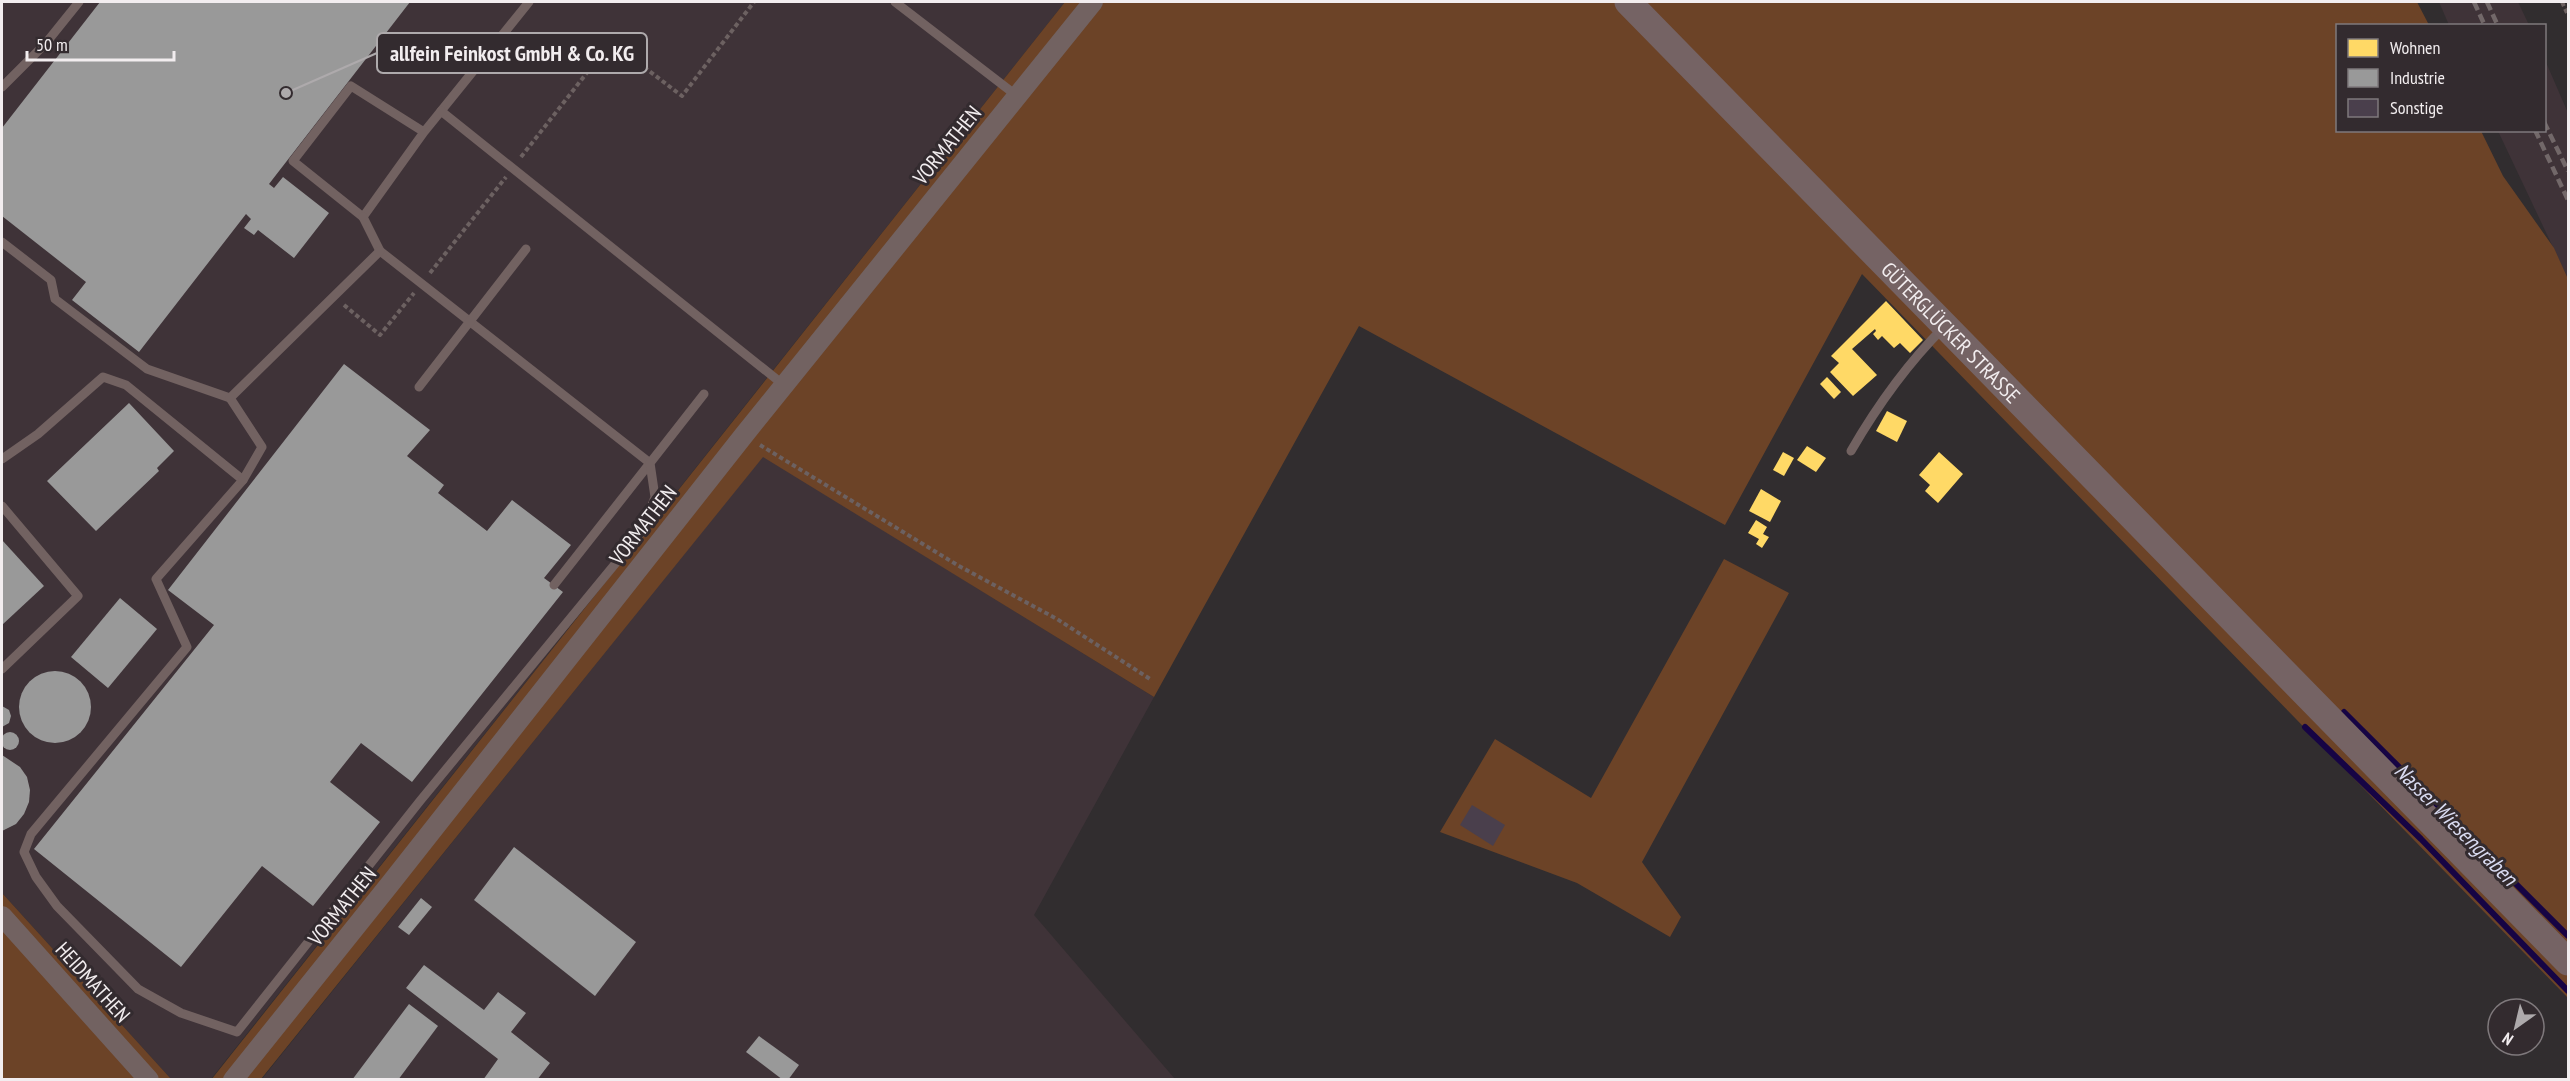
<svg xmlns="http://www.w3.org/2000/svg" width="2570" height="1081" font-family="'PT Sans Narrow',sans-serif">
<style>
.built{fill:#3f3338}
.green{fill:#6c4327}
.homes{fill:#ffd966}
.industry{fill:#999}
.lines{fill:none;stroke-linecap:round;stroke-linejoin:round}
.stream{stroke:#160444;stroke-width:6}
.building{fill:#4a3f4c}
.path{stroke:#6c6161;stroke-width:4;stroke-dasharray:4.5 3;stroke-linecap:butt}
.lane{stroke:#726261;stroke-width:9}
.street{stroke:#726261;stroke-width:20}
.secondary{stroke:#756364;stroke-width:27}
.rail{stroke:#726869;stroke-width:4.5;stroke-dasharray:9 4.5;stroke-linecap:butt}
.labels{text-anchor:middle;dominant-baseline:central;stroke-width:6;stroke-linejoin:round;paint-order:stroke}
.street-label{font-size:21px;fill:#f2edef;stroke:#332b2f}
.water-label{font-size:22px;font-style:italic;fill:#d8daf0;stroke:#332b2f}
.leader{fill:none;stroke:#aeaaac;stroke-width:2}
.callout-dot{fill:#aeaaac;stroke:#332b2f;stroke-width:2}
.callout{fill:#332b2f;stroke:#aeaaac;stroke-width:2}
.callout-label{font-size:22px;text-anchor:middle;font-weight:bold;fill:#f2edef}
</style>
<rect width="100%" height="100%" fill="#312d2f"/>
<g class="built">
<polygon points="2,2 1065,2 211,1079 171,1079 2,893"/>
<polygon points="2439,2 2518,2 2529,25 2449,25"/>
<polygon points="2545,60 2568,113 2568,279 2498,131 2544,130"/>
<polygon points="763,456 1154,697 1034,915 1175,1079 261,1080"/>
</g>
<g class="green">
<polygon points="1065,2 2417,2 2429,25 2338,26 2338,130 2481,131 2503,176 2554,248 2568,279 2568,998 1862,274 1725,525 1359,326 1154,697 763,457 261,1079 211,1080"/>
<polygon points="1724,559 1789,593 1642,862 1681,917 1670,937 1577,883 1440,832 1495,739 1591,798"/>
<polygon points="2,893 171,1079 2,1079"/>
</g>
<g class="homes">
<polygon points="1886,301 1923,340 1910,353 1900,343 1894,348 1882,336 1878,340 1873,334 1876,331 1875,329 1852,349 1877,375 1853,396 1830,372 1839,363 1831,356"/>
<polygon points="1827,377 1841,392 1834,399 1820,384"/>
<polygon points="1887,411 1907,421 1897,442 1876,431"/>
<polygon points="1807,446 1826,458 1816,472 1797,460"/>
<polygon points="1783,452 1794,458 1784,476 1773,470"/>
<polygon points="1939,452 1963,474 1938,503 1925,491 1930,485 1919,475"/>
<polygon points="1761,489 1781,501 1770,522 1749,511"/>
<polygon points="1756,520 1767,527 1763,534 1769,537 1762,548 1756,544 1759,539 1748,533"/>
</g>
<g class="industry">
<polygon points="100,2 410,2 269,184 274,188 283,177 329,213 294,258 258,230 254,235 244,228 251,219 246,214 139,352 72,300 86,282 2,216 2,128"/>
<polygon points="344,364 430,430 407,456 444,485 438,493 487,531 512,500 571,545 544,578 563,592 412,782 361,743 330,782 380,822 313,906 262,866 181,967 34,849 214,625 168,590"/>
<polygon points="129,403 174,451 157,468 159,471 96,531 47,481"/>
<polygon points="2,540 44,586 2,625"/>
<polygon points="120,598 157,629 108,688 71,657"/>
<circle cx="55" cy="707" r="36"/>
<polygon points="2,706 9,710 11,716 9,723 2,727"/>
<circle cx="10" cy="741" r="9"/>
<polygon points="2,755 20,767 27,777 30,790 29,802 24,814 16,824 2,831"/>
<polygon points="514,847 636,942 595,996 474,900"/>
<polygon points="421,898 432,907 409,935 398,927"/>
<polygon points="424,965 484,1010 498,992 526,1013 511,1032 550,1063 537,1080 483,1080 498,1059 406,988"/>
<polygon points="409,1004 438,1026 398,1080 352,1080"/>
<polygon points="759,1036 799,1065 788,1080 783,1080 746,1052"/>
</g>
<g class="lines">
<g class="stream">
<polyline points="2344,712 2568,936"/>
<polyline points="2305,727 2421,839 2568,991"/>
</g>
</g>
<polygon class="building" points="1472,805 1505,825 1493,846 1460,825"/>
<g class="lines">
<g class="path">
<polyline points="2562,2 2568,15"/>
<polyline points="521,157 611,42 682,96 754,2"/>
<polyline points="430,273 506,177"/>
<polyline points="344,305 380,335 414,293"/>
<polyline points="760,445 959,566 1057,619 1150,679"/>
</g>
<g class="lane">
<polyline points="895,2 1017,96"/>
<polyline points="2,87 46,43 79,2"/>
<polyline points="441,111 529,2"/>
<polyline points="424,132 363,217 293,161 351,86 424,132 441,111 785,386"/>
<polyline points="363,217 380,251 650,463 554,585"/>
<polyline points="2,242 51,280 55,299 147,369 230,398"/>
<polyline points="419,387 526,249"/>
<path d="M1851,451C1877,406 1907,364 1944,327"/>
<polyline points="2,459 38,434 103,377 126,385 243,480 156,579 187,647 31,834 24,852 36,877 57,906 138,989 181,1013 237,1032 420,801 643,530 655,497 650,463 704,394"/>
<polyline points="243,480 262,447 230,398 380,251"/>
<polyline points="2,506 78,596 2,669"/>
</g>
<g class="street">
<polyline points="2,916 149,1080"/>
<polyline points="233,1080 390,884 744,435 1093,2"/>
</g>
<path class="secondary" id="s1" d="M1628,2L2568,962"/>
<g class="rail">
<polyline points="2474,2 2485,26"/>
<polyline points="2487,2 2498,26"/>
<polyline points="2544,122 2568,171"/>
<polyline points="2535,130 2568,200"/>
</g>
</g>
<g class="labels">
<g class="street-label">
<text transform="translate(947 145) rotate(-51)">VORMATHEN</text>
<text stroke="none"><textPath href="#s1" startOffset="462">GÜTERGLÜCKER STRASSE</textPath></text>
<text transform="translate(643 525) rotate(-52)">VORMATHEN</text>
<text transform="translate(342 906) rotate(-51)">VORMATHEN</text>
<text transform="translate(93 982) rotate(48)">HEIDMATHEN</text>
</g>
<g class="water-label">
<text transform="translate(2456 824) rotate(45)">Nasser Wiesengraben</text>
</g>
</g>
<path class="leader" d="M286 93L377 53"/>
<circle class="callout-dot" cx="286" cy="93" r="6"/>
<rect class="callout" x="377" y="33" width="270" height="40" rx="6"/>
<g class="callout-label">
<text x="512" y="61">allfein Feinkost GmbH &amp; Co. KG</text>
</g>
<rect width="2570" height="1081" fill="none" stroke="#f2edef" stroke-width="6"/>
<rect x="2336" y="24" width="210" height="108" fill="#332b2f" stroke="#7f797c" stroke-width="1.5"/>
<rect x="2348" y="39" width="30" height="18" fill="#ffd966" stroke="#7f797c" stroke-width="1.5"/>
<text x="2390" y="54" font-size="18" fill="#f2edef">Wohnen</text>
<rect x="2348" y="69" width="30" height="18" fill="#999999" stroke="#7f797c" stroke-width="1.5"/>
<text x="2390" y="84" font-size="18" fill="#f2edef">Industrie</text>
<rect x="2348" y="99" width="30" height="18" fill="#4a3f4c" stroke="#7f797c" stroke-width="1.5"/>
<text x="2390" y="114" font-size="18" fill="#f2edef">Sonstige</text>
<g transform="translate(2516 1027) rotate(214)"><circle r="28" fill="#332b2f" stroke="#7f797c" stroke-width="1.5"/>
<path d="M0-4.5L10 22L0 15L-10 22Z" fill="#aeaaac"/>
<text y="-9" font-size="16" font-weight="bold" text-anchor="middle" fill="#f2edef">N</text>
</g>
<path d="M27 51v9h147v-9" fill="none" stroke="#f2edef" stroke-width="3"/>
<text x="36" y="51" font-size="18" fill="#f2edef" stroke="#332b2f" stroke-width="4.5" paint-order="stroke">50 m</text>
</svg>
